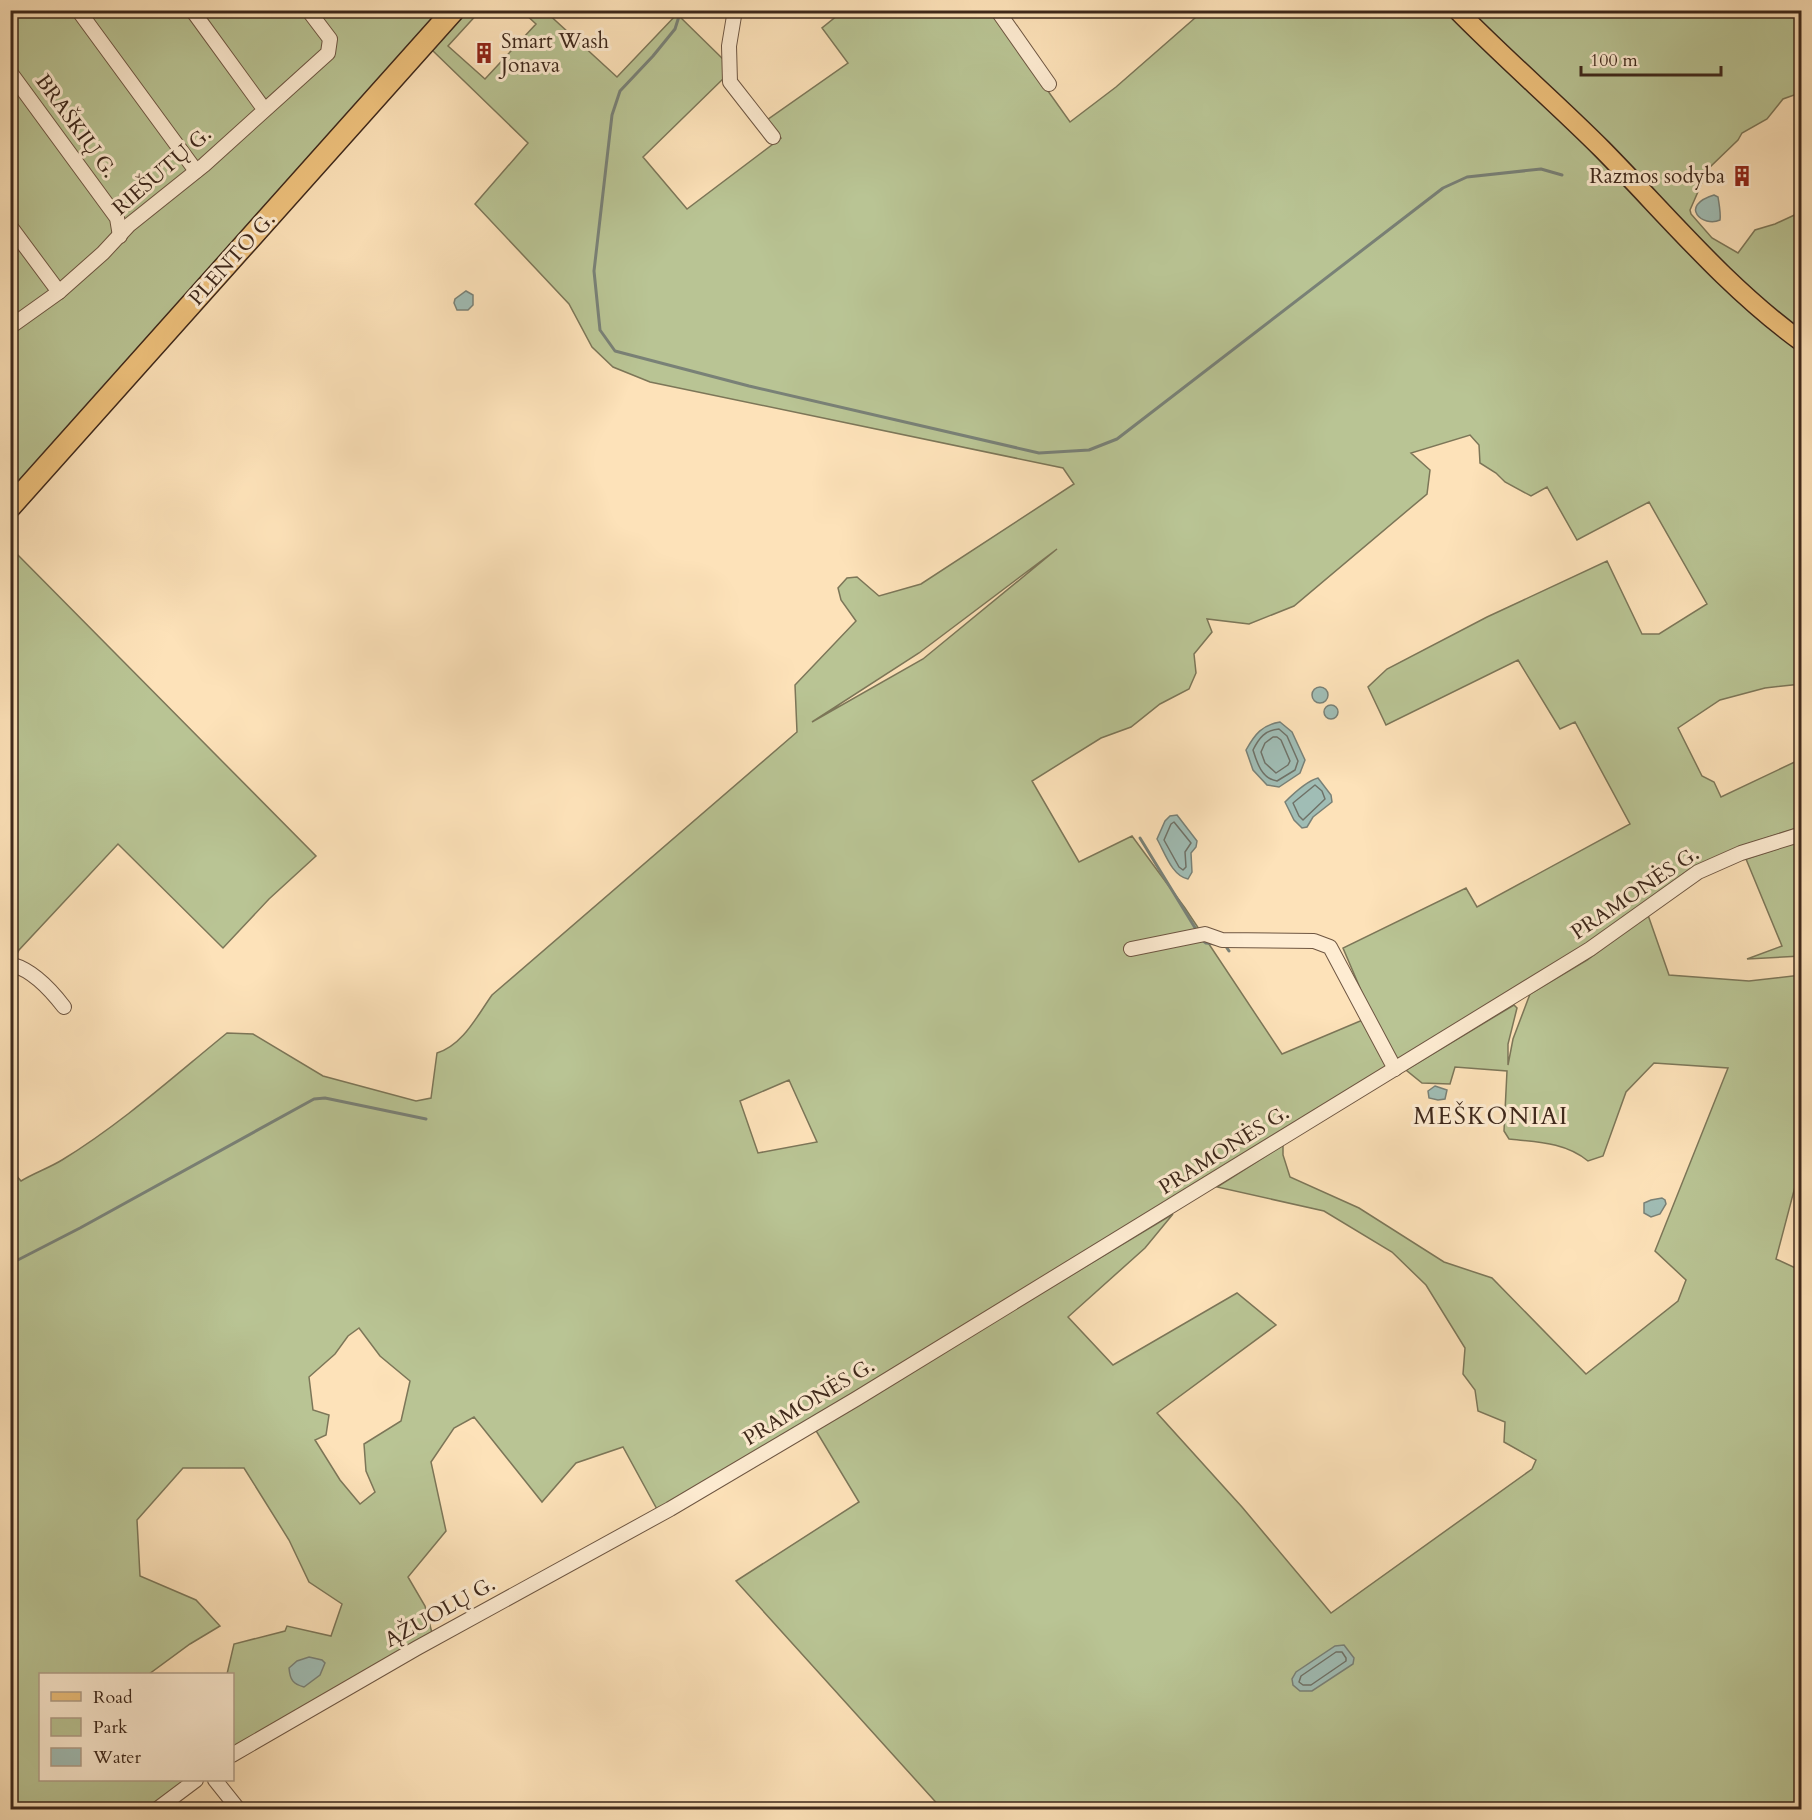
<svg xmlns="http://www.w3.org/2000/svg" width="1812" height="1820" font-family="Cardo,serif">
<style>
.green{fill:#b9c494;stroke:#7c7658;stroke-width:1.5;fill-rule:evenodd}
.water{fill:#a0bdb5;stroke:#798177;stroke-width:1.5}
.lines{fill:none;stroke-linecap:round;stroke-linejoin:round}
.shore{stroke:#6f7268;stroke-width:1.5}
.stream{stroke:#798177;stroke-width:3}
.minor-casing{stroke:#6e5642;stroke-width:16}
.major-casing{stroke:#3e281b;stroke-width:21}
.highway-casing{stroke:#3e281b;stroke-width:24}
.minor{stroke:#feecd2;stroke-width:14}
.major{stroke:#eec17c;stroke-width:18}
.highway{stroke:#eec17c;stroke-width:21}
.labels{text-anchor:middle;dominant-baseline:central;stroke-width:6;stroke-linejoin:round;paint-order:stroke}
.poi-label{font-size:21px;fill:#3e281b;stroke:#feecd2;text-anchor:start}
.street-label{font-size:21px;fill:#3e281b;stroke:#feecd2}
.quarter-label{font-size:24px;letter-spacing:1.5px;fill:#3e281b;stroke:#feecd2}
</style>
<rect width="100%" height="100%" fill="#fde2b9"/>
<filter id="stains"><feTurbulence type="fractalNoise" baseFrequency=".00333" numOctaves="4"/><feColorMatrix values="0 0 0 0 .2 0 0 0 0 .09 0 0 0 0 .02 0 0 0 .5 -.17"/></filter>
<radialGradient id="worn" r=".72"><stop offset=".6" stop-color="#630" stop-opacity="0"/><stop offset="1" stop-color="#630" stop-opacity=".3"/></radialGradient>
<g class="green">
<polygon points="11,11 445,11 11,494"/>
<path d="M467,11H480L448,46L485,79L536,24L522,11H545L617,77L677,14L726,62V76L643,157L687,209L781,138L767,120L848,63L822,28L843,11H991L1070,122L1116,87L1203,11H1801V98L1794,95L1783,99L1767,119L1742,133L1738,140L1708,169L1690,210L1691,214L1712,238L1738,253L1755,230L1775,224L1801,212V684L1765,688L1720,700L1678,728L1702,776L1714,782L1721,797L1801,759V827L1741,846L1690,869L1589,943L1134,1223L658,1511L623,1447L576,1463L542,1502L474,1417L454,1428L431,1462L446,1531L408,1577L425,1606L432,1633L233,1749L232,1674H227L234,1644L285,1631L287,1626L331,1636L342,1604L309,1582L289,1540L244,1468H183L137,1520L140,1576L196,1600L220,1626L190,1644L149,1674H40V1780H189L147,1809L13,1810L11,1807L10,1168L21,1181C34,1173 49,1168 62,1160C121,1124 173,1077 227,1033L253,1034L323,1076L416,1101L431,1098L437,1053C463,1045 477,1016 492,995L797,732L795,685L856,621L841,600L838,588L847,578L857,577L879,596L921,584L1074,484L1063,468L650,382L613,367L592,347L569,304L475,204L528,143L432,50ZM1470,435L1479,445L1480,463L1496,473L1505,482L1531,496L1547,487L1577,540L1649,502L1707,604L1659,634H1642L1607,561L1487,617L1387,669L1368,687L1386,725L1518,660L1560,729L1575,722L1630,824L1477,907L1466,888L1343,948L1372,1016L1282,1054L1185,908L1132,836L1079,862L1032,781L1101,738L1131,727L1160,704L1189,689L1196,673L1194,654L1212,632L1207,619L1249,624L1294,606L1427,494L1430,470L1411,453ZM1057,549L923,659L812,722L919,653ZM789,1080L817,1142L758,1153L740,1101ZM359,1328L380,1356L410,1381L401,1421L364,1444L366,1471L375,1492L360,1504L340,1480L315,1440L326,1435L329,1415L313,1410L309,1377L335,1354L348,1336Z"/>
<polygon points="10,547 316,856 269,899 223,948 118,844 19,950 14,960 11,957"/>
<polygon points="1801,841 1801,956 1747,959 1782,946 1746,859"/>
<path d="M1648,915L1669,975L1749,981L1801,975V1164L1776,1259L1802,1271L1801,1809H942L736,1581L859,1502L815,1429L1173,1214L1145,1248L1068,1317L1113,1365L1237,1293L1276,1325L1157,1413L1242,1507L1331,1613L1532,1469L1536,1460L1504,1442L1505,1422L1478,1411L1475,1390L1463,1374L1465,1348L1426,1285L1392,1252L1324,1211L1217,1187L1283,1145V1155L1290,1177L1359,1208L1444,1262L1492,1278L1586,1374L1678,1301L1686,1280L1655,1251L1728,1068L1654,1063L1626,1092L1603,1156L1588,1161C1565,1142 1536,1142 1509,1139L1504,1131L1507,1071L1455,1067L1450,1084L1422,1083L1406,1070L1514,1005L1517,1008L1508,1044V1065L1513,1039L1530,994L1587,960Z"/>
</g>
<g class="water">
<path d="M1714,195L1718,197C1719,204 1721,213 1720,220C1703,228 1678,206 1714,195Z"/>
<polygon points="466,291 473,295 473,305 468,310 457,310 454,303 455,299"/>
<circle cx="1320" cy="695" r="8"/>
<circle cx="1331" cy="712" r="7"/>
<path d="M1280,722L1292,732L1305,760L1300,773L1279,787L1267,785L1253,770L1246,750C1255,734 1262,725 1280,722Z"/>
<path d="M1318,778L1331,795L1332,802L1313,817L1307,827L1302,828L1294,820L1285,802C1293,794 1307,781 1318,778Z"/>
<path d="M1177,815L1197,841L1196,847L1191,853L1192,872L1188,879C1172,876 1165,853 1157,839L1165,821L1170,816Z"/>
<polygon points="1435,1086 1447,1090 1445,1099 1438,1100 1429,1098 1428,1091"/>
<polygon points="1662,1198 1665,1200 1666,1204 1660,1214 1651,1217 1644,1213 1644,1203 1651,1200"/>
<polygon points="1344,1645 1354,1658 1353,1664 1312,1691 1300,1691 1293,1685 1292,1679 1296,1672 1335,1646"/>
<path d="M309,1657L322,1660L325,1663L320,1675L304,1687C293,1684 290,1680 289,1668L297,1661Z"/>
</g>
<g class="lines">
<g class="shore">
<path d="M1279,729L1287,736L1298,761L1295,770L1277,781C1262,779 1257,763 1253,750C1259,738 1265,730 1279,729Z"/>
<polygon points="1273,737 1277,737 1281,740 1290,761 1288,765 1276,773 1265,763 1261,752 1265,743"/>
<polygon points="1315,785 1322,791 1325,799 1303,820 1299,816 1293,803"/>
<polygon points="1174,822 1191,843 1185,852 1186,867 1183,870 1179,867 1164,840 1171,824"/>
<polygon points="1336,1652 1342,1652 1346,1658 1346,1661 1311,1685 1303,1685 1299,1682 1301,1676"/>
</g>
<g class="stream">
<polyline points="681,10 675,29 653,56 620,91 612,115 594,271 600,330 615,351 749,386 1039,453 1089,450 1117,439 1443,188 1467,177 1541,169 1562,175"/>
<polyline points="1140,838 1197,931"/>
<polyline points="1201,939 1206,943 1216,944"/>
<polyline points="1225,945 1229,951"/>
<polyline points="10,1264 80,1228 314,1099 325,1098 426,1119"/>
</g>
<defs>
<g id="minor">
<polyline points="78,10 196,171"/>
<polyline points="192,10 264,109"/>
<polyline points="735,10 729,46 730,82 773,137"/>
<polyline points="997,10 1049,84"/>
<polyline points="10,72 117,218 120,236"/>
<polyline points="10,226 59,292"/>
<polyline points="10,327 59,292 103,253 129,225 204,165 328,53 330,39 308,10"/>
<polyline points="1131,949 1205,934 1222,940 1314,941 1330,947 1395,1069"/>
<path d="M10,967L13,965C34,971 51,990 64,1007"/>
<polyline points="232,1755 417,1648 670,1509 856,1399 1590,949 1698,872 1741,853 1802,834"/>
<polyline points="215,1780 239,1810"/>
<polyline points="156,1810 196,1780"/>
</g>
<path id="major" d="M1457,10C1504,58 1555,102 1602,149C1667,215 1726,287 1802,342"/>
<polyline id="highway" points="10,507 454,10"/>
</defs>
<use href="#minor" class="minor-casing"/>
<use href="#major" class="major-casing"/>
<use href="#highway" class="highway-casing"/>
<use href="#minor" class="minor"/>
<use href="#major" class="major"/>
<use href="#highway" class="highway"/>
</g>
<defs>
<symbol id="building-bare" viewBox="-9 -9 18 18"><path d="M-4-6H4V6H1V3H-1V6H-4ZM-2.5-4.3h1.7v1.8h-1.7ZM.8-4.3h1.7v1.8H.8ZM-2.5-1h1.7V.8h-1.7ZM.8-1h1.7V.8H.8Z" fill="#8f2418" stroke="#feecd2" stroke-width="2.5" paint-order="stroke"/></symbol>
</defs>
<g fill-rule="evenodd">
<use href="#building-bare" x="469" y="38" width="30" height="30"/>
<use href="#building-bare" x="1727" y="161" width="30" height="30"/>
</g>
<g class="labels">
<g class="poi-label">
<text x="501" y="41">Smart Wash<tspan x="501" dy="24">Jonava</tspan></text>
<text x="1725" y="176" text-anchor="end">Razmos sodyba</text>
</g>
<g class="street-label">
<text transform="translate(76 126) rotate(54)">BRAŠKIŲ G.</text>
<text transform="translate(162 171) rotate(-41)">RIEŠUTŲ G.</text>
<text transform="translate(232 259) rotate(-48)">PLENTO G.</text>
<text transform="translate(1635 893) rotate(-34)">PRAMONĖS G.</text>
<text transform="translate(1224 1150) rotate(-32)">PRAMONĖS G.</text>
<text transform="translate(809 1402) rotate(-31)">PRAMONĖS G.</text>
<text transform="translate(440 1612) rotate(-29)">ĄŽUOLŲ G.</text>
</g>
<g class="quarter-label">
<text x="1491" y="1116">MEŠKONIAI</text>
</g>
</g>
<rect width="1812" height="1820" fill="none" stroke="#fde2b9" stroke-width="36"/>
<rect x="12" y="12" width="1788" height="1796" fill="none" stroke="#3e281b" stroke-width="3"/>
<rect x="18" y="18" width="1776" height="1784" fill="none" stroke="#3e281b" stroke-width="1.5"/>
<rect x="39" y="1673" width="195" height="108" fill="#feecd2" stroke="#b19e89" stroke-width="1.5"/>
<rect x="51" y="1692" width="30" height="9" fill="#eec17c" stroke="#b19e89" stroke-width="1.5"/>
<text x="93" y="1703" font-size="18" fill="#3e281b">Road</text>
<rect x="51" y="1718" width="30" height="18" fill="#b9c494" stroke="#b19e89" stroke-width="1.5"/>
<text x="93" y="1733" font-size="18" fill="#3e281b">Park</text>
<rect x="51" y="1748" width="30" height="18" fill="#a0bdb5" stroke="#b19e89" stroke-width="1.5"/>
<text x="93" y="1763" font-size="18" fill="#3e281b">Water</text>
<path d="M1581 66v9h140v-9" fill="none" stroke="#3e281b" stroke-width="3"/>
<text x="1590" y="66" font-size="18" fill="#3e281b" stroke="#feecd2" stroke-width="4.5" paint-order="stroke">100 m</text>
<rect width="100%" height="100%" filter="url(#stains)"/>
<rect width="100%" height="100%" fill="url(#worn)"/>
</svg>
